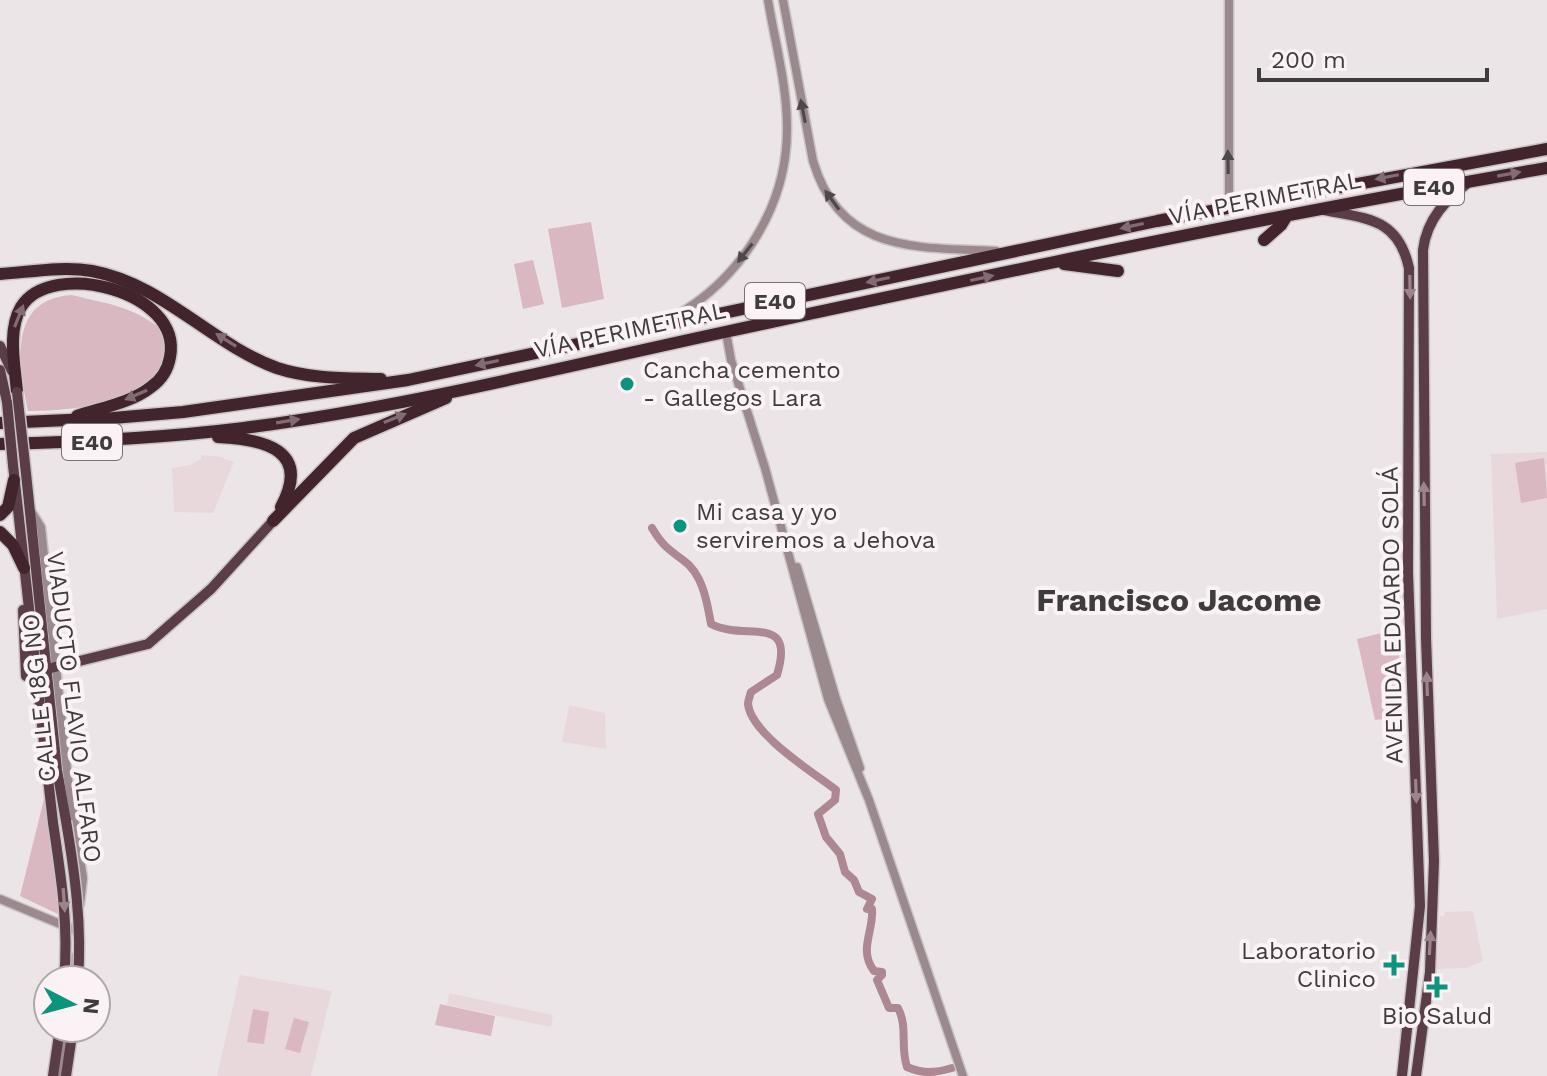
<svg xmlns="http://www.w3.org/2000/svg" width="1547" height="1076" font-family="'Work Sans',sans-serif">
<style>
.built{fill:#e8d8dc}
.green{fill:#dab8c1}
.lines{fill:none;stroke-linecap:round;stroke-linejoin:round}
.canal{stroke:#ad8792;stroke-width:8}
.minor-casing{stroke:#c9c3c5;stroke-width:11}
.major-casing{stroke:#c9c3c5;stroke-width:13}
.highway-casing{stroke:#c9c3c5;stroke-width:15}
.minor{stroke:#9a898d;stroke-width:8}
.major{stroke:#5a3d46;stroke-width:10}
.highway{stroke:#42242d;stroke-width:12}
.major-bridge-casing{stroke:#c9c3c5;stroke-width:13;stroke-linecap:butt}
.major-bridge{stroke:#5a3d46;stroke-width:10}
.oneway{fill:#4d4849}
.oneway2{fill:#826c73}
.oneway3{fill:#9a858c}
.poi-dot{fill:#0d947f;stroke:#faf2f4;stroke-width:3}
.labels{text-anchor:middle;dominant-baseline:central;stroke-width:8;stroke-linejoin:round;paint-order:stroke}
.shield{fill:#faf2f4;stroke:#777374;stroke-width:2}
.shield-label{font-size:22px;font-weight:bold;fill:#3f3c3d}
.street-label{font-size:24px;fill:#3f3c3d;stroke:#faf2f4}
.poi-label{font-size:24px;fill:#3f3c3d;stroke:#faf2f4;text-anchor:start}
.district-label{font-size:32px;font-weight:bold;fill:#3f3c3d;stroke:#faf2f4}
</style>
<rect width="100%" height="100%" fill="#ece5e7"/>
<g class="built">
<polygon points="1547,452 1547,609 1497,619 1491,454"/>
<polygon points="201,455 221,457 234,462 213,513 174,512 172,468 190,465 201,459"/>
<polygon points="569,705 605,713 606,749 562,742"/>
<polygon points="1473,911 1483,961 1467,968 1436,969 1440,916 1444,916 1445,912"/>
<polygon points="240,975 332,991 311,1076 217,1076"/>
<polygon points="449,993 553,1015 551,1027 447,1005"/>
</g>
<g class="green">
<polygon points="591,222 604,299 562,308 548,229"/>
<polygon points="533,260 544,304 523,309 514,264"/>
<path d="M72,295C112,305 134,306 167,334C167,346 168,359 161,370C140,405 65,411 28,411C19,364 7,299 72,295Z"/>
<polygon points="1544,458 1547,498 1521,503 1515,463"/>
<polygon points="1398,629 1402,717 1375,720 1357,639"/>
<polygon points="45,795 60,915 20,896"/>
<polygon points="440,1004 495,1016 491,1036 435,1025"/>
<polygon points="253,1009 269,1012 264,1044 247,1042"/>
<polygon points="294,1018 309,1022 300,1053 285,1049"/>
</g>
<g class="lines">
<path class="canal" d="M652,528C662,545 668,549 683,560C703,574 707,602 711,624C746,642 796,612 777,675L751,692C750,696 748,700 748,704C751,734 814,773 836,790L835,800L818,814L826,837L840,854L845,872L854,880L859,892L872,899L867,909H872C874,931 858,950 874,971L882,972V975L877,980L889,1008H898C908,1027 900,1046 907,1067C923,1074 935,1073 952,1068"/>
<defs>
<g id="minor">
<path d="M783,0L813,161C841,254 916,247 996,251"/>
<polyline points="1229,209 1229,0"/>
<path d="M662,323C736,287 788,210 787,127C787,85 775,42 768,0"/>
<polyline points="726,332 731,360 765,468 828,699 869,800 963,1076"/>
<polyline points="31,511 41,527 68,779 83,878 80,904"/>
<polyline points="797,567 836,699 860,768"/>
<polyline points="0,899 77,931"/>
<polyline points="72,980 75,957"/>
<polyline points="59,1076 67,1028"/>
</g>
<g id="major">
<path d="M1324,210C1368,219 1398,218 1409,268L1408,573L1420,906L1402,1076"/>
<polyline points="0,346 12,371"/>
<polyline points="0,370 7,402"/>
<polyline points="25,464 57,770 66,821"/>
<polyline points="13,465 53,823"/>
<polyline points="23,610 26,676"/>
<polyline points="47,669 148,644 211,589 273,521"/>
<polyline points="53,1076 60,1028"/>
<polyline points="66,1076 73,1028"/>
<path d="M1416,1076L1430,972L1434,861L1426,638L1423,250C1427,218 1446,200 1470,181"/>
</g>
<g id="highway">
<polyline points="1264,240 1281,225 1286,217"/>
<polyline points="1064,264 1118,271"/>
<path d="M0,274C30,272 62,266 92,271C163,284 211,344 277,368C310,379 346,378 381,379"/>
<path d="M17,392C15,367 7,331 21,307C51,258 183,291 170,357C168,369 161,380 151,387C131,403 100,408 77,416"/>
<polyline points="0,423 113,418 183,412 408,380 1157,221 1547,149"/>
<path d="M218,437C264,439 312,450 281,507"/>
<path d="M0,444C82,442 163,438 244,428C406,407 566,366 725,332C998,273 1272,215 1547,168"/>
<polyline points="0,515 8,507 14,480"/>
<polyline points="273,521 354,438 446,398"/>
<polyline points="0,532 13,545 24,568"/>
</g>
</defs>
<use href="#minor" class="minor-casing"/>
<use href="#major" class="major-casing"/>
<use href="#highway" class="highway-casing"/>
<use href="#minor" class="minor"/>
<use href="#major" class="major"/>
<use href="#highway" class="highway"/>
<defs>
<g id="major-bridge">
<polyline points="17,392 25,464"/>
<polyline points="7,402 13,465"/>
<path d="M66,821C75,874 82,926 78,980"/>
<path d="M53,823C61,876 69,926 64,980"/>
</g>
</defs>
<use href="#major-bridge" class="major-bridge-casing"/>
<use href="#major-bridge" class="major-bridge"/>
</g>
<defs><path id="oneway-solid" d="M-6-.8H1V-3.2L6.5 0L1 3.2V.8H-6Z" transform="scale(2)"/></defs>
<g class="oneway">
<use href="#oneway-solid" transform="translate(803 111) rotate(-101)"/>
<use href="#oneway-solid" transform="translate(1228 162) rotate(-91)"/>
<use href="#oneway-solid" transform="translate(832 200) rotate(-126)"/>
<use href="#oneway-solid" transform="translate(745 253) rotate(128)"/>
</g>
<g class="oneway2">
<use href="#oneway-solid" transform="translate(1509 174) rotate(-10)"/>
<use href="#oneway-solid" transform="translate(1387 177) rotate(169)"/>
<use href="#oneway-solid" transform="translate(1132 226) rotate(168)"/>
<use href="#oneway-solid" transform="translate(982 278) rotate(-12)"/>
<use href="#oneway-solid" transform="translate(878 280) rotate(168)"/>
<use href="#oneway-solid" transform="translate(19 316) rotate(-68)"/>
<use href="#oneway-solid" transform="translate(226 340) rotate(-148)"/>
<use href="#oneway-solid" transform="translate(487 363) rotate(168)"/>
<use href="#oneway-solid" transform="translate(136 395) rotate(157)"/>
<use href="#oneway-solid" transform="translate(395 418) rotate(-22)"/>
<use href="#oneway-solid" transform="translate(288 421) rotate(-9)"/>
</g>
<g class="oneway3">
<use href="#oneway-solid" transform="translate(1410 287) rotate(89)"/>
<use href="#oneway-solid" transform="translate(1424 494) rotate(-91)"/>
<use href="#oneway-solid" transform="translate(1427 684) rotate(-92)"/>
<use href="#oneway-solid" transform="translate(1416 791) rotate(88)"/>
<use href="#oneway-solid" transform="translate(64 900) rotate(86)"/>
<use href="#oneway-solid" transform="translate(1430 943) rotate(-87)"/>
</g>
<g class="poi-dot">
<circle cx="627" cy="384" r="8"/>
<circle cx="680" cy="526" r="8"/>
<path d="M1390 953h8v8h8v8h-8v8h-8v-8h-8v-8h8z"/>
<path d="M1433 975h8v8h8v8h-8v8h-8v-8h-8v-8h8z"/>
</g>
<g class="labels">
<g class="shield">
<rect x="1404" y="169" width="60" height="36" rx="6"/>
<rect x="745" y="283" width="60" height="36" rx="6"/>
<rect x="62" y="424" width="60" height="36" rx="6"/>
</g>
<g class="shield-label">
<text x="1434" y="187">E40</text>
<text x="775" y="301">E40</text>
<text x="92" y="442">E40</text>
</g>
<g class="street-label">
<text transform="translate(1265 198) rotate(-11)">VÍA PERIMETRAL</text>
<text transform="translate(630 330) rotate(-12)">VÍA PERIMETRAL</text>
<text transform="translate(1392 615) rotate(-91)">AVENIDA EDUARDO SOLÁ</text>
<text transform="translate(39 698) rotate(-96)">CALLE 18G NO</text>
<text transform="translate(74 707) rotate(83)">VIADUCTO FLAVIO ALFARO</text>
</g>
<g class="poi-label">
<text x="643" y="370">Cancha cemento<tspan x="643" dy="28">- Gallegos Lara</tspan></text>
<text x="696" y="512">Mi casa y yo<tspan x="696" dy="28">serviremos a Jehova</tspan></text>
<text x="1376" y="951" text-anchor="end">Laboratorio<tspan x="1376" dy="28">Clinico</tspan></text>
<text x="1437" y="1016" text-anchor="middle">Bio Salud</text>
</g>
<g class="district-label">
<text x="1179" y="600">Francisco Jacome</text>
</g>
</g>
<g transform="translate(72 1004) rotate(96)"><circle r="38" fill="#faf2f4" stroke="#afa9ab" stroke-width="2"/>
<path d="M0-6L14 30L0 20L-14 30Z" fill="#0d947f"/>
<text y="-12" font-size="22" font-weight="bold" text-anchor="middle" fill="#3f3c3d">N</text>
</g>
<path d="M1259 68v12h228v-12" fill="none" stroke="#3f3c3d" stroke-width="4"/>
<text x="1271" y="68" font-size="24" fill="#3f3c3d" stroke="#faf2f4" stroke-width="6" paint-order="stroke">200 m</text>
</svg>
